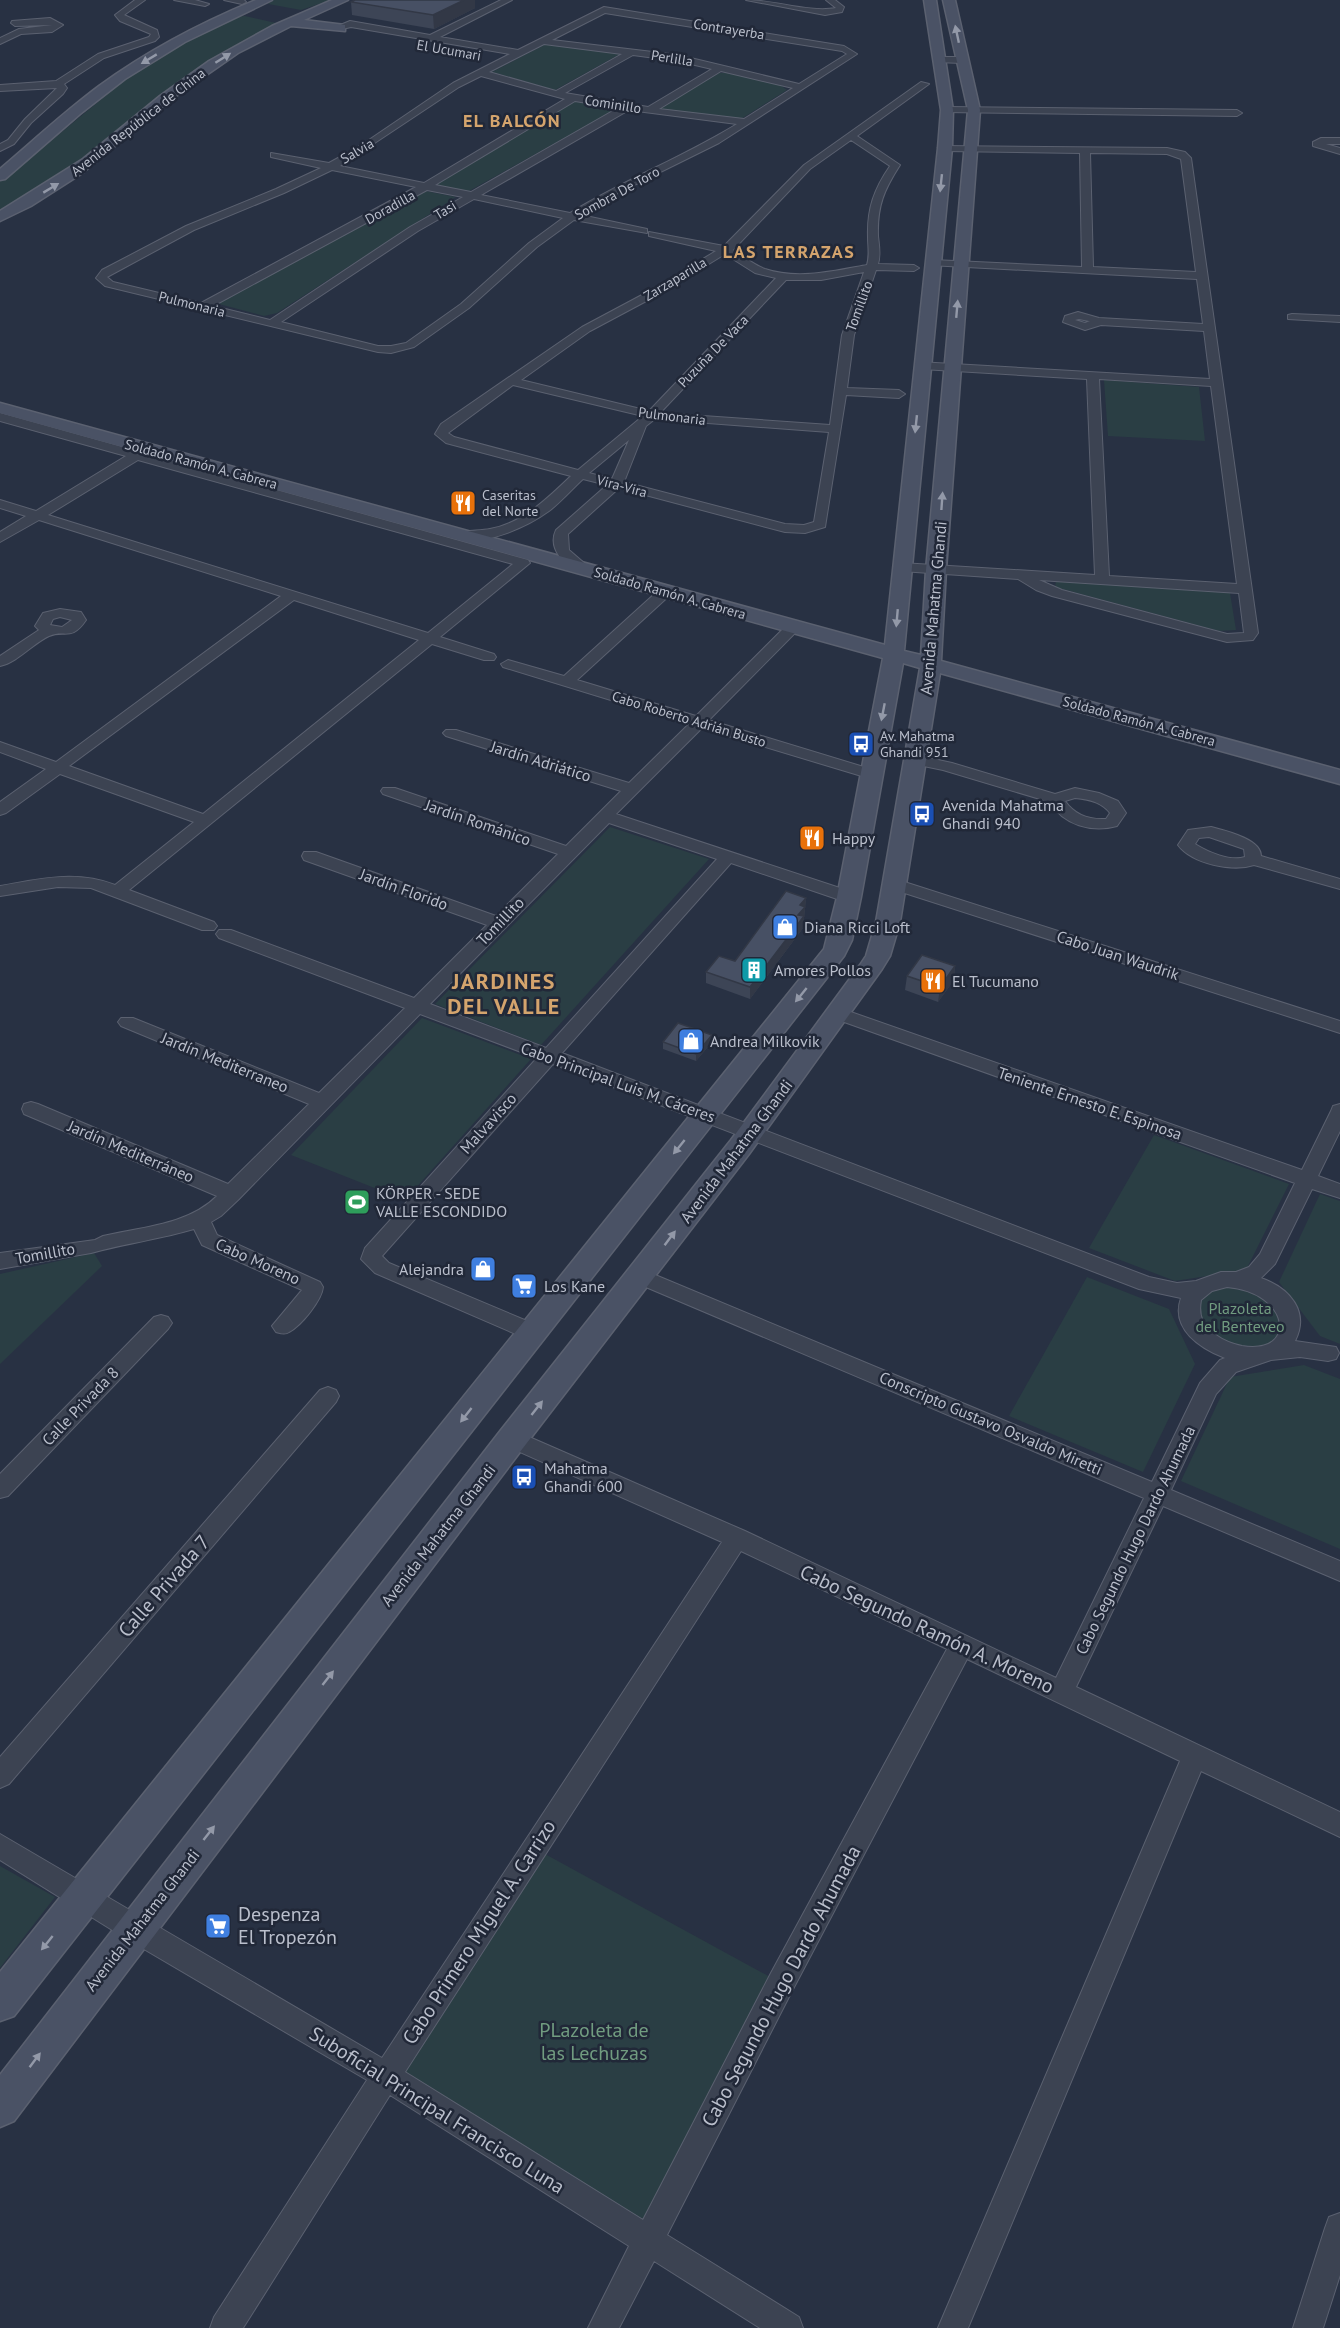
<svg xmlns="http://www.w3.org/2000/svg" width="1340" height="2328" font-family="'PT Sans',sans-serif">
<style>
.green{fill:#2a3e44}
.lines{fill:none;stroke-linecap:round;stroke-linejoin:round}
.street-casing{stroke:#5b6170;stroke-width:2}
.secondary-casing{stroke:#5b6170;stroke-width:3}
.street{fill:#3c4352;fill-rule:evenodd}
.secondary{fill:#4a5265;fill-rule:evenodd}
.wall{fill:#3d4556}
.shaded-wall{fill:#323846}
.building{fill:#475064;stroke:#323846;stroke-width:1.5}
.oneway{fill:#9399a8}
.labels{text-anchor:middle;dominant-baseline:central;stroke-width:5;stroke-linejoin:round;paint-order:stroke}
.far-street-label{font-size:14px;fill:#babfcc;stroke:#212838}
.far-poi-label{font-size:14px;fill:#babfcc;stroke:#212838;text-anchor:start}
.street-label{font-size:16px;fill:#babfcc;stroke:#212838}
.poi-label{font-size:16px;fill:#babfcc;stroke:#212838;text-anchor:start}
.park-label{font-size:16px;fill:#719c80;stroke:#212838}
.far-district-label{font-size:18px;font-weight:bold;letter-spacing:1.5px;fill:#d4a46d;stroke:#212838}
.near-street-label{font-size:20px;fill:#babfcc;stroke:#212838}
.near-poi-label{font-size:20px;fill:#babfcc;stroke:#212838;text-anchor:start}
.near-park-label{font-size:20px;fill:#719c80;stroke:#212838}
.district-label{font-size:22px;font-weight:bold;letter-spacing:1.5px;fill:#d4a46d;stroke:#212838}
</style>
<rect width="100%" height="100%" fill="#283143"/>
<g class="green">
<polygon points="274,0 331,0 301,10 268,4"/>
<polygon points="245,16 276,23 194,72 163,94 97,150 0,213 0,179 34,155 127,78 179,43 235,17"/>
<polygon points="546,44 617,52 620,54 555,90 492,72"/>
<polygon points="719,73 728,73 780,85 787,90 741,119 658,109"/>
<polygon points="577,101 611,107 615,110 469,191 438,187 437,184 569,104"/>
<polygon points="425,191 456,197 277,313 264,316 219,304 226,298"/>
<polygon points="1104,380 1199,387 1205,441 1108,436"/>
<polygon points="1056,581 1230,593 1236,630 1219,631 1055,587"/>
<polygon points="610,827 709,859 541,1045 435,1004"/>
<polygon points="422,1018 531,1059 405,1200 291,1155"/>
<polygon points="1154,1135 1289,1184 1246,1270 1175,1281 1089,1248"/>
<polygon points="1320,1194 1340,1201 1340,1344 1320,1336 1279,1282"/>
<polygon points="94,1253 102,1266 0,1364 0,1274"/>
<polygon points="1087,1277 1169,1309 1195,1364 1143,1472 1009,1416"/>
<polygon points="1248,1282 1290,1322 1269,1351 1210,1341 1193,1298 1199,1290"/>
<polygon points="1304,1365 1340,1379 1340,1549 1181,1481 1230,1377"/>
<polygon points="534,1848 781,1983 648,2242 386,2076"/>
<polygon points="0,1866 55,1897 0,1968"/>
</g>
<g class="lines">
<defs>
<g id="street">
<polygon points="135,0 145,0 124,15 157,30 159,37 155,41 104,58 64,84 67,88 63,94 31,123 14,144 0,151 0,144 8,140 25,119 57,88 0,91 0,85 56,81 98,54 149,37 151,34 120,21 115,15"/>
<polygon points="174,0 195,0 209,4 205,6"/>
<polygon points="224,0 244,0 246,2 242,4"/>
<path d="M501,0H512L440,37L518,50L604,7L844,46L857,54L719,143L616,194L581,215L647,229V233L574,220L537,247L469,308L414,347L391,353L378,352L105,286L96,278L102,270L186,226L276,189L321,168L271,157V153L329,163L360,146L453,83L510,54L351,27L338,30V26L350,21L430,35ZM605,13L842,51L847,54L799,84L678,55L552,40ZM544,44L622,54L556,91L489,72ZM633,55L678,61L712,69L648,107L565,93ZM721,71L793,88L744,119L659,109ZM481,76L565,99L424,183L340,166L459,87ZM575,101L618,108L471,192L435,185ZM629,110L737,124C683,157 624,180 570,213L481,195ZM332,170L416,187L201,303L113,282L107,277L194,230L284,193ZM427,190L463,197L410,227L270,320L213,306ZM474,199L563,218L529,243L461,304L406,343L391,346H378L281,322L418,231Z"/>
<path d="M746,0C774,0 809,13 836,8L826,0H835L844,7L842,12L825,15Z"/>
<polygon points="50,18 63,25 52,32 21,34 0,44 0,38 19,29 52,25 15,26 11,23 12,21"/>
<polygon points="939,57 962,57 966,60 962,63 936,62 935,60"/>
<path d="M921,82L929,84L857,136L900,165C884,190 877,206 878,236C879,246 881,254 878,264L914,265L919,268L914,271L876,270L854,335L847,388L899,390L905,394L899,398L846,395L825,527L805,533L785,532L619,488L568,534L569,550L591,569L584,573C566,569 547,549 556,530L607,485L583,479C572,489 561,502 549,511C527,527 485,546 457,539L455,536L457,533C468,530 479,531 490,529C523,523 548,498 571,476L446,443L435,434L441,424L582,327L657,287L716,251L649,236V232L724,246L804,165ZM851,140L890,166C874,189 867,209 868,237C868,247 870,255 867,265C834,271 798,280 765,269C754,265 743,256 733,250L810,169ZM725,254L755,273L776,278L649,411L521,380L590,331L665,291ZM864,272L842,335L830,425L660,413L786,280H821ZM513,385L643,416L578,470L454,437L448,433ZM655,419L829,432L814,522L804,525L785,524L624,482L646,426ZM629,440L612,479L589,473L594,469Z"/>
<polygon points="947,107 1237,110 1242,113 1237,116 944,112 944,108"/>
<polygon points="1321,138 1340,138 1340,144 1326,144 1340,148 1340,154 1313,146 1313,142"/>
<path d="M942,146L1167,148L1185,152L1191,158L1258,633L1253,640L1227,642L1052,596L1036,590L1018,579L901,571L894,567L901,563L1095,575L1087,379L922,369L918,368V362L1210,379L1204,331L1101,325L1085,330L1063,322L1065,316L1078,312L1099,318L1203,324L1197,279L929,265V261L933,260L1082,267L1080,153L945,151L940,148ZM1090,153L1167,154L1181,159L1196,272L1093,267ZM1079,319L1089,321H1090L1085,323L1075,320ZM1099,379L1211,386L1237,584L1109,576ZM1039,580L1239,593L1244,633L1227,634L1062,590Z"/>
<polygon points="1292,314 1340,316 1340,322 1288,319 1288,315"/>
<path d="M0,413L528,560L530,563L440,637L494,654L496,657L494,660H484L432,644L129,890L214,922L217,926L214,930H202L91,888L58,887L0,896V886C40,879 76,870 115,885L194,822L60,774L6,813L0,815V802L46,769L0,752V742L56,762L281,596L39,520L0,542V532L26,516L0,508V500L36,511L126,456L0,421ZM138,460L513,564L428,633L48,515ZM294,600L419,640L203,814L69,766Z"/>
<path d="M665,588L670,589L672,592L670,595L577,680L696,716L788,624H798L800,627L798,630L709,720L877,771L879,774L871,779L865,777L702,728L616,814L855,893L857,897L855,901H843L731,863L562,1053L1149,1277L1177,1283L1196,1281L1221,1272H1236L1249,1267L1260,1254L1295,1183L833,1018L830,1014L833,1010H845L1302,1170L1331,1111L1333,1106L1340,1104V1131L1318,1176L1340,1184V1198L1312,1189L1275,1264L1261,1278C1290,1288 1310,1312 1295,1341L1336,1347L1339,1353L1336,1359L1328,1361L1300,1357L1271,1360L1236,1372L1216,1394L1171,1490L1340,1561V1581L1163,1506L1076,1687L1340,1812V1837L1201,1771L968,2328H938L1180,1761L967,1659L791,1993L667,2235L799,2317L803,2328H760L654,2261L619,2328H588L629,2246L390,2095L243,2328H210L214,2317L367,2080L125,1938L0,1860V1834L382,2058L722,1542L504,1445L501,1439L504,1433L512,1430L520,1433L745,1531L1056,1678L1144,1498L634,1282L631,1277L634,1272L641,1269L648,1272L1152,1482L1200,1383L1220,1360L1225,1358C1201,1349 1170,1329 1181,1298L1139,1289L553,1064L382,1256L389,1263L539,1326L543,1332L539,1338L532,1340L525,1338L375,1273L361,1259L365,1248L537,1058L420,1014L239,1199L221,1216L211,1222L217,1235L320,1282L323,1287C322,1300 301,1326 289,1332C285,1335 280,1333 276,1332L272,1326L302,1290L202,1245L194,1229C160,1239 123,1244 91,1253L0,1269V1253L95,1240L103,1236C142,1227 188,1225 217,1196L24,1114L22,1109L24,1104L31,1102L38,1104L228,1184L309,1104L121,1026L118,1022L121,1018H133L319,1093L405,1008L219,938L216,934L219,930H231L414,998L487,925L304,860L302,856L304,852H316L496,916L558,854L383,794L381,791L383,788H395L566,846L621,791L446,736L443,733L446,730H456L629,783L689,724L503,667L501,664L508,660L564,676L660,589ZM609,823L717,859L546,1048L430,1004ZM1227,1287C1290,1292 1299,1355 1242,1346C1233,1344 1224,1341 1216,1335C1203,1325 1198,1317 1201,1300L1212,1291ZM741,1551L947,1649L771,1973L643,2220L405,2072Z"/>
<path d="M60,609L81,612L86,620C71,642 65,629 49,636C32,644 18,662 0,666V656L39,630L35,626L43,613ZM60,617L72,620L62,627L50,625L53,619Z"/>
<path d="M915,755L952,763L1055,794L1075,788L1099,793L1118,801L1126,813L1117,826C1092,833 1063,825 1050,802L943,770L909,763L907,760ZM1075,798C1088,799 1102,802 1110,813L1106,819C1089,820 1075,815 1065,801Z"/>
<path d="M1211,827C1226,831 1261,839 1261,856L1340,879V889L1254,865C1233,872 1192,864 1178,845L1188,830ZM1209,837L1244,849L1245,857C1230,862 1208,852 1195,844L1199,838Z"/>
<polygon points="895,879 1340,1021 1340,1033 889,888 887,884 889,880"/>
<polygon points="161,1315 168,1317 172,1323 168,1329 8,1496 0,1498 0,1474 154,1317"/>
<polygon points="328,1387 336,1390 339,1396 336,1402 9,1784 0,1788 0,1757 320,1390"/>
<polygon points="1340,2213 1340,2275 1323,2328 1293,2328 1325,2228 1329,2217"/>
</g>
<g id="secondary">
<path d="M256,0H272L185,42L125,79L80,114L5,179L0,180V169C33,141 64,112 99,86C147,51 200,23 256,0Z"/>
<polygon points="332,0 348,0 304,20 345,25 345,31 291,26 238,53 169,101 81,174 31,206 0,221 0,211 83,159 160,96 209,61 272,26"/>
<polygon points="924,0 936,0 953,110 952,148 904,651 921,655 926,570 968,110 943,0 955,0 980,110 946,570 941,661 1340,770 1340,784 940,673 900,922 890,956 882,969 749,1154 523,1448 14,2121 0,2127 0,2075 501,1430 731,1140 860,965 866,956 876,922 920,668 903,663 861,897 852,940 844,956 14,2016 0,2021 0,1972 824,949 837,897 883,658 0,413 0,403 885,645 938,148 941,110"/>
</g>
</defs>
<use href="#street" class="street-casing"/>
<use href="#secondary" class="secondary-casing"/>
<use href="#street" class="street"/>
<use href="#secondary" class="secondary"/>
</g>
<g class="wall">
<polygon points="355,0 475,0 475,8 434,29 352,15 351,2"/>
<polygon points="806,898 803,928 750,999 706,983 706,972 735,961"/>
<polygon points="955,966 954,980 938,1002 905,990 907,976"/>
<polygon points="663,1042 712,1042 696,1061 663,1049"/>
</g>
<g class="shaded-wall">
<polygon points="464,0 475,0 475,8 434,29 433,15"/>
<polygon points="806,898 803,928 750,999 750,987 800,905"/>
<polygon points="955,966 954,980 938,1002 940,987"/>
<polygon points="712,1035 712,1042 696,1061 696,1054"/>
</g>
<g class="building">
<polygon points="355,0 464,0 433,15 351,2"/>
<polygon points="786,891 806,898 800,905 805,907 798,915 804,916 750,987 706,972 719,956 735,961"/>
<polygon points="922,955 955,966 940,987 907,976"/>
<polygon points="678,1023 712,1035 696,1054 663,1042"/>
</g>
<defs><path id="oneway-solid" d="M-6-.8H1V-3.2L6.5 0L1 3.2V.8H-6Z" transform="scale(1.5)"/></defs>
<g class="oneway">
<use href="#oneway-solid" transform="translate(957 34) rotate(-102)"/>
<use href="#oneway-solid" transform="translate(223 58) rotate(-32)"/>
<use href="#oneway-solid" transform="translate(149 59) rotate(149)"/>
<use href="#oneway-solid" transform="translate(941 183) rotate(96)"/>
<use href="#oneway-solid" transform="translate(51 188) rotate(-31)"/>
<use href="#oneway-solid" transform="translate(957 309) rotate(-85)"/>
<use href="#oneway-solid" transform="translate(916 424) rotate(96)"/>
<use href="#oneway-solid" transform="translate(942 501) rotate(-86)"/>
<use href="#oneway-solid" transform="translate(897 618) rotate(95)"/>
<use href="#oneway-solid" transform="translate(883 712) rotate(101)"/>
<use href="#oneway-solid" transform="translate(801 995) rotate(129)"/>
<use href="#oneway-solid" transform="translate(679 1147) rotate(129)"/>
<use href="#oneway-solid" transform="translate(670 1238) rotate(-53)"/>
<use href="#oneway-solid" transform="translate(537 1408) rotate(-52)"/>
<use href="#oneway-solid" transform="translate(466 1415) rotate(128)"/>
<use href="#oneway-solid" transform="translate(328 1678) rotate(-52)"/>
<use href="#oneway-solid" transform="translate(209 1833) rotate(-52)"/>
<use href="#oneway-solid" transform="translate(47 1943) rotate(129)"/>
<use href="#oneway-solid" transform="translate(35 2060) rotate(-53)"/>
</g>
<defs>
<symbol id="restaurant-square" viewBox="-11 -11 22 22"><rect x="-9" y="-9" width="18" height="18" rx="4" fill="#e8710a" stroke="#212838"/><path d="M-5-6h1v4h1v-4h1v4h1v-4h1v5L-1.5 .5V6h-2V.5L-5-1ZM5-6V6H3V1.5H1.5Q1.5-4 5-6Z" fill="#fff"/></symbol>
<symbol id="bus-square" viewBox="-11 -11 22 22"><rect x="-9" y="-9" width="18" height="18" rx="4" fill="#1a4fb4" stroke="#212838"/><path d="M-5-6H5V4H4V6H2V4H-2V6H-4V4H-5ZM-3.5-4V0h7V-4ZM-3.5 1.2v1.5H-2V1.2ZM2 1.2v1.5H3.5V1.2Z" fill="#fff"/></symbol>
<symbol id="shop-square" viewBox="-11 -11 22 22"><rect x="-9" y="-9" width="18" height="18" rx="4" fill="#3f7fe0" stroke="#212838"/><path d="M-5-2.5h2.3a2.7 3.5 0 0 1 5.4 0H5L5.5 6h-11ZM-1.5-2.5h3a1.5 2.3 0 0 0-3 0Z" fill="#fff"/></symbol>
<symbol id="building-square" viewBox="-11 -11 22 22"><rect x="-9" y="-9" width="18" height="18" rx="4" fill="#0f9aa8" stroke="#212838"/><path d="M-4-6H4V6H1V3H-1V6H-4ZM-2.5-4.3h1.7v1.8h-1.7ZM.8-4.3h1.7v1.8H.8ZM-2.5-1h1.7V.8h-1.7ZM.8-1h1.7V.8H.8Z" fill="#fff"/></symbol>
<symbol id="stadium-square" viewBox="-11 -11 22 22"><rect x="-9" y="-9" width="18" height="18" rx="4" fill="#2e9e5b" stroke="#212838"/><path d="M0-5a6.5 5 0 1 0 0 10a6.5 5 0 1 0 0-10ZM-3.5-1.8h7v3.6h-7Z" fill="#fff"/></symbol>
<symbol id="supermarket-square" viewBox="-11 -11 22 22"><rect x="-9" y="-9" width="18" height="18" rx="4" fill="#3f7fe0" stroke="#212838"/><path d="M-6-5.5h2.5l.6 2H6L4.5 2H-2.5L-4.4-4H-6ZM-1.5 3.2a1.3 1.3 0 1 0 .1 0ZM3 3.2a1.3 1.3 0 1 0 .1 0Z" fill="#fff"/></symbol>
</defs>
<g fill-rule="evenodd">
<use href="#restaurant-square" x="448" y="488" width="30" height="30"/>
<use href="#bus-square" x="846" y="729" width="30" height="30"/>
<use href="#bus-square" x="907" y="799" width="30" height="30"/>
<use href="#restaurant-square" x="797" y="823" width="30" height="30"/>
<use href="#shop-square" x="770" y="912" width="30" height="30"/>
<use href="#building-square" x="739" y="955" width="30" height="30"/>
<use href="#restaurant-square" x="918" y="966" width="30" height="30"/>
<use href="#shop-square" x="676" y="1026" width="30" height="30"/>
<use href="#stadium-square" x="342" y="1187" width="30" height="30"/>
<use href="#shop-square" x="468" y="1254" width="30" height="30"/>
<use href="#supermarket-square" x="509" y="1271" width="30" height="30"/>
<use href="#bus-square" x="509" y="1462" width="30" height="30"/>
<use href="#supermarket-square" x="203" y="1911" width="30" height="30"/>
</g>
<g class="labels">
<g class="far-street-label">
<text transform="translate(729 29) rotate(9)">Contrayerba</text>
<text transform="translate(449 50) rotate(10)">El Ucumari</text>
<text transform="translate(672 58) rotate(9)">Perlilla</text>
<text transform="translate(613 104) rotate(9)">Cominillo</text>
<text transform="translate(138 122) rotate(-38)">Avenida República de China</text>
<text transform="translate(357 151) rotate(-30)">Salvia</text>
<text transform="translate(617 193) rotate(-29)">Sombra De Toro</text>
<text transform="translate(390 207) rotate(-29)">Doradilla</text>
<text transform="translate(445 210) rotate(-31)">Tasi</text>
<text transform="translate(675 279) rotate(-31)">Zarzaparilla</text>
<text transform="translate(192 304) rotate(14)">Pulmonaria</text>
<text transform="translate(859 306) rotate(-70)">Tomillito</text>
<text transform="translate(713 351) rotate(-46)">Puzuña De Vaca</text>
<text transform="translate(672 416) rotate(7)">Pulmonaria</text>
<text transform="translate(201 464) rotate(15)">Soldado Ramón A. Cabrera</text>
<text transform="translate(622 486) rotate(15)">Vira-Vira</text>
<text transform="translate(670 593) rotate(16)">Soldado Ramón A. Cabrera</text>
<text transform="translate(689 719) rotate(17)">Cabo Roberto Adrián Busto</text>
<text transform="translate(1139 721) rotate(15)">Soldado Ramón A. Cabrera</text>
</g>
<g class="far-poi-label">
<text x="482" y="495">Caseritas<tspan x="482" dy="16">del Norte</tspan></text>
<text x="880" y="736">Av. Mahatma<tspan x="880" dy="16">Ghandi 951</tspan></text>
</g>
<g class="street-label">
<text transform="translate(933 608) rotate(-85)">Avenida Mahatma Ghandi</text>
<text transform="translate(541 761) rotate(17)">Jardín Adriático</text>
<text transform="translate(478 822) rotate(19)">Jardín Románico</text>
<text transform="translate(404 889) rotate(20)">Jardín Florido</text>
<text transform="translate(500 921) rotate(-46)">Tomillito</text>
<text transform="translate(1118 955) rotate(18)">Cabo Juan Waudrik</text>
<text transform="translate(225 1062) rotate(22)">Jardín Mediterraneo</text>
<text transform="translate(618 1082) rotate(20)">Cabo Principal Luis M. Cáceres</text>
<text transform="translate(1090 1103) rotate(19)">Teniente Ernesto E. Espinosa</text>
<text transform="translate(488 1123) rotate(-48)">Malvavisco</text>
<text transform="translate(131 1151) rotate(23)">Jardín Mediterráneo</text>
<text transform="translate(736 1151) rotate(-53)">Avenida Mahatma Ghandi</text>
<text transform="translate(45 1253) rotate(-10)">Tomillito</text>
<text transform="translate(258 1261) rotate(24)">Cabo Moreno</text>
<text transform="translate(80 1406) rotate(-46)">Calle Privada 8</text>
<text transform="translate(991 1423) rotate(23)">Conscripto Gustavo Osvaldo Miretti</text>
<text transform="translate(438 1535) rotate(-52)">Avenida Mahatma Ghandi</text>
<text transform="translate(1135 1540) rotate(-64)">Cabo Segundo Hugo Dardo Ahumada</text>
<text transform="translate(142 1920) rotate(-52)">Avenida Mahatma Ghandi</text>
</g>
<g class="poi-label">
<text x="942" y="805">Avenida Mahatma<tspan x="942" dy="18">Ghandi 940</tspan></text>
<text x="832" y="838">Happy</text>
<text x="804" y="927">Diana Ricci Loft</text>
<text x="774" y="970">Amores Pollos</text>
<text x="952" y="981">El Tucumano</text>
<text x="710" y="1041">Andrea Milkovik</text>
<text x="376" y="1193">KÖRPER - SEDE<tspan x="376" dy="18">VALLE ESCONDIDO</tspan></text>
<text x="464" y="1269" text-anchor="end">Alejandra</text>
<text x="544" y="1286">Los Kane</text>
<text x="544" y="1468">Mahatma<tspan x="544" dy="18">Ghandi 600</tspan></text>
</g>
<g class="park-label">
<text x="1240" y="1308">Plazoleta<tspan x="1240" dy="18">del Benteveo</tspan></text>
</g>
<g class="far-district-label">
<text x="512" y="120">EL BALCÓN</text>
<text x="789" y="251">LAS TERRAZAS</text>
</g>
<g class="near-street-label">
<text transform="translate(164 1586) rotate(-49)">Calle Privada 7</text>
<text transform="translate(927 1629) rotate(25)">Cabo Segundo Ramón A. Moreno</text>
<text transform="translate(479 1932) rotate(-57)">Cabo Primero Miguel A. Carrizo</text>
<text transform="translate(781 1986) rotate(-62)">Cabo Segundo Hugo Dardo Ahumada</text>
<text transform="translate(437 2110) rotate(32)">Suboficial Principal Francisco Luna</text>
</g>
<g class="near-poi-label">
<text x="238" y="1914">Despenza<tspan x="238" dy="23">El Tropezón</tspan></text>
</g>
<g class="near-park-label">
<text x="594" y="2030">PLazoleta de<tspan x="594" dy="23">las Lechuzas</tspan></text>
</g>
<g class="district-label">
<text x="504" y="981">JARDINES<tspan x="504" dy="25">DEL VALLE</tspan></text>
</g>
</g>
</svg>
